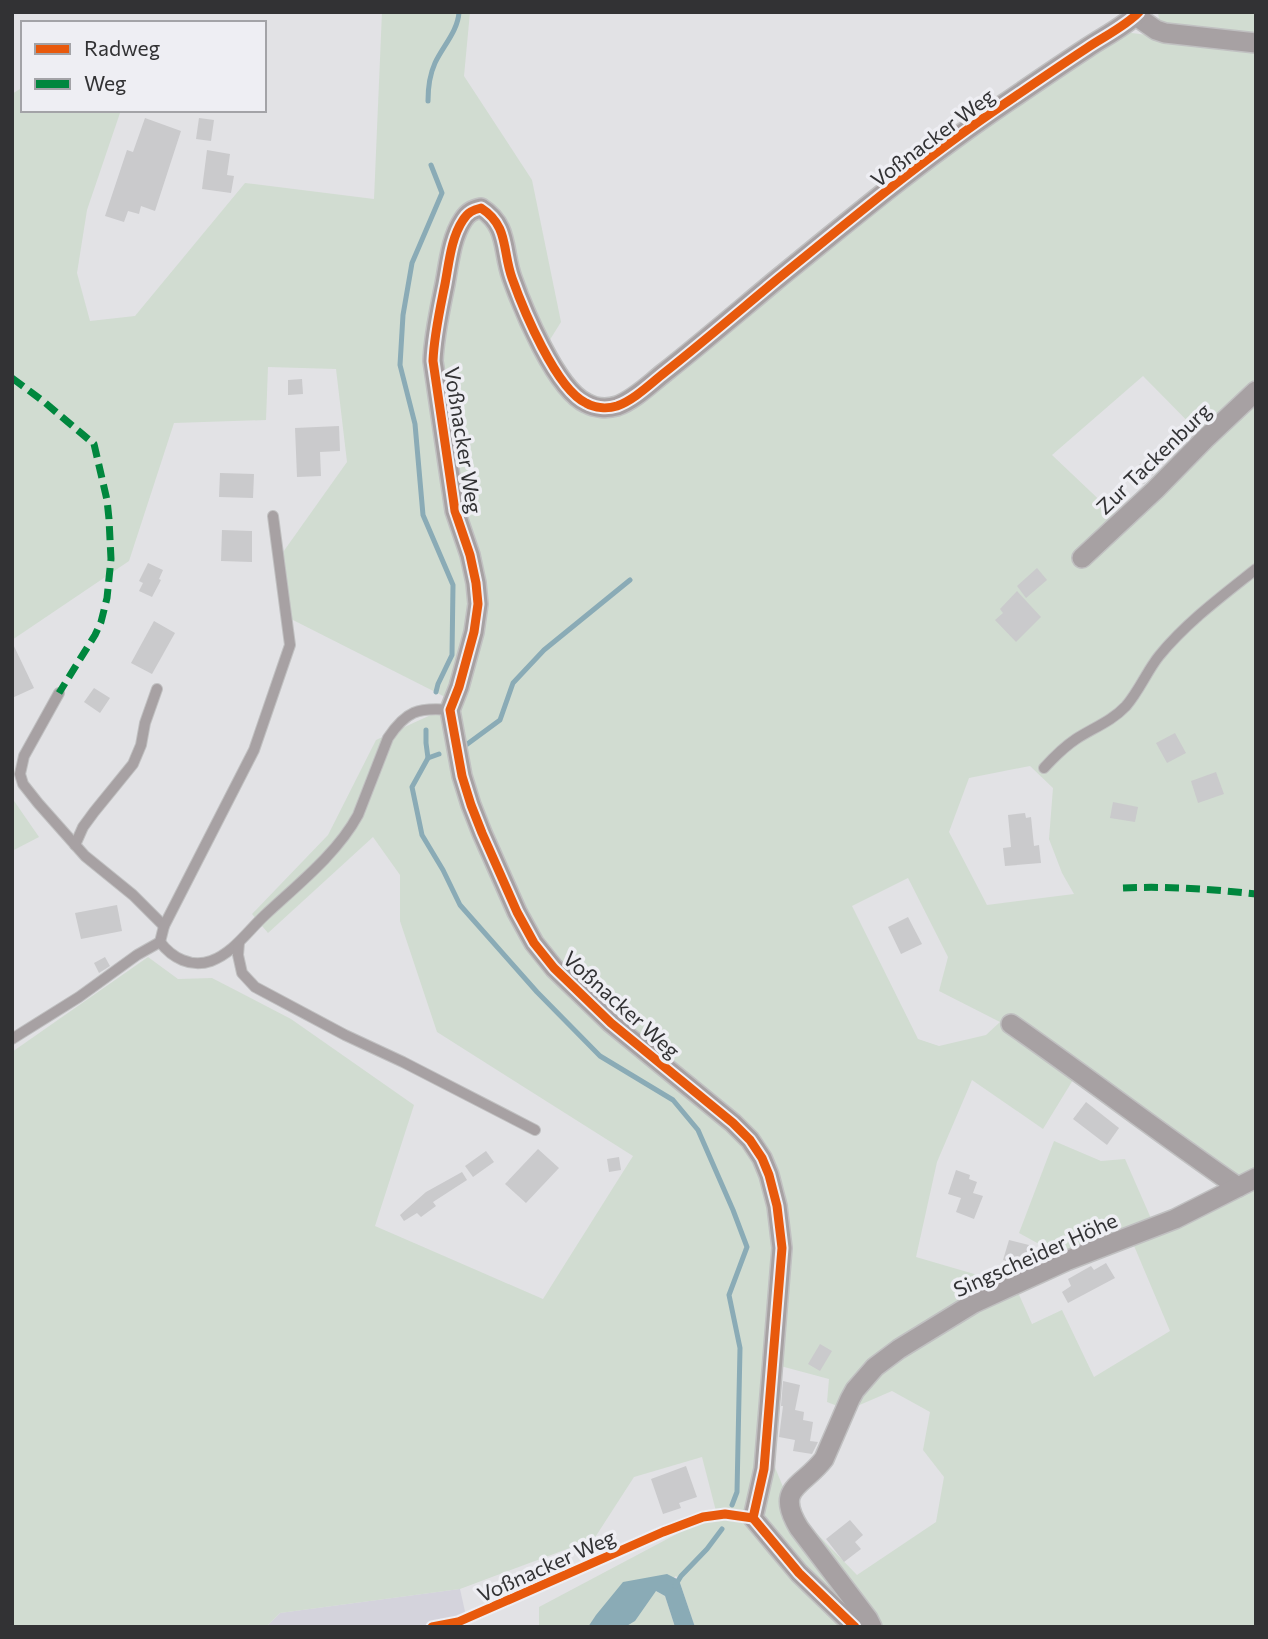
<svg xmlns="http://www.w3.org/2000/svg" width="1268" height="1639" font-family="Commissioner,sans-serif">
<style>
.built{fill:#d4d3dc}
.green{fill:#d1dcd1;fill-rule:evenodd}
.water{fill:#8aabb6}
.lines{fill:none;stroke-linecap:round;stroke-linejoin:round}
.stream{stroke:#8aabb6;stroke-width:5}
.building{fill:#cacacc}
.service-casing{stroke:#c0c0c1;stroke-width:12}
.minor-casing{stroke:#c0c0c1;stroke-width:22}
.service{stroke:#a7a1a3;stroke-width:10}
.minor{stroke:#a7a1a3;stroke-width:19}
.quiet{stroke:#00873e;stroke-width:7;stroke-dasharray:14 7;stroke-linecap:butt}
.cycleway-casing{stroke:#eeeef3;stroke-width:13}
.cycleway{stroke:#e8590c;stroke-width:9}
.labels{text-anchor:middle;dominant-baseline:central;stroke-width:7;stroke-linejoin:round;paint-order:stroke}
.street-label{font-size:21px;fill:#323234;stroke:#eeeef3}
</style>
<rect width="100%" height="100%" fill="#e2e2e5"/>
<polygon class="built" points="460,1589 466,1616 464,1627 266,1627 280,1613"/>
<g class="green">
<path d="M382,12H470L464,76L532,180L561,322L541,354L575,404L620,410L956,141L1124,32L1256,49V1627H695L679,1580L676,1576L656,1591L665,1596L675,1627H539V1607L688,1528L718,1519L702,1457L634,1477L594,1539L460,1589L280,1613L266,1627H12V1052L148,957L178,979L212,978L291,1019L414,1105L375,1226L543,1299L633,1156L437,1032L400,921V875L373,837L268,933L252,914L328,835L376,740L457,703L289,618L281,555L347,462L336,369L268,367L266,420L174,423L129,561L12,640V94L23,87V110H121L87,210L77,273L90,321L135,316L245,183L374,199ZM1143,376L1212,446L1129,528L1052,455ZM1030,766L1053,788L1049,839L1062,873L1074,894L987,905L949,832L969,778ZM908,878L948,957L939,991L1000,1022L986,1035L939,1046L918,1039L852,906ZM1076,1075L1221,1185L1153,1223L1125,1159L1101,1161L1054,1141L1019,1233L1039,1244L1058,1257L1132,1241L1170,1331L1094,1377L1062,1310L1032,1324L1016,1288L1005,1283L916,1257L937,1162L972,1080L1043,1129ZM773,1364L829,1379L827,1402L848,1410L892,1391L930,1412L923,1450L944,1477L936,1522L857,1575L796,1512L783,1487L768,1450Z"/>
<polygon points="1158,12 1256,12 1256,40 1160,28"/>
<polygon points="12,798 39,837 12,851"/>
</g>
<polygon class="water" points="667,1574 679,1580 695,1627 675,1627 665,1596 656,1591 635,1621 625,1627 588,1627 596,1615 623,1582"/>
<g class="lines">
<g class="stream">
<path d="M428,101C428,89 430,74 435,63C443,46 458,31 459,12"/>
<polyline points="431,165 442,193 412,263 403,315 400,365 415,424 423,515 453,585 452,655 438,684 436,692"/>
<polyline points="426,730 426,743 428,758 412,787 422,835 443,870 460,905 537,992 600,1056 673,1100 698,1130 733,1210 747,1247 729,1295 740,1348 737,1492 732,1505"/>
<polyline points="466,745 500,720 513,683 544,650 630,580"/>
<polyline points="428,758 439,754"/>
<polyline points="675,1586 681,1576 707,1549 722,1529"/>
</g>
</g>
<g class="building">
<polygon points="145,118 181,131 155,211 141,206 139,214 128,211 124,222 105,216 127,150 133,152"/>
<polygon points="199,118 214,120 211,141 196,139"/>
<polygon points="207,150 230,154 227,175 234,176 231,193 202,189"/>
<polygon points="302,379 303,394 288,395 288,380"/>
<polygon points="1189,424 1196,431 1144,484 1132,472 1156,448 1161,452"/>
<polygon points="339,426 340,451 320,452 321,476 297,477 295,428"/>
<polygon points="220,473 254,474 253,498 219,497"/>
<polygon points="222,530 252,531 252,562 221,561"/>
<polygon points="148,563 163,570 159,579 161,580 152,597 139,591 143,583 139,581"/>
<polygon points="1037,568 1047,580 1026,598 1017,586"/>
<polygon points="1017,591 1041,617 1016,642 995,620 1003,613 1000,609"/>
<polygon points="154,621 175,633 152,674 131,663"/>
<polygon points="12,642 34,688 12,698"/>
<polygon points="94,688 110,698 100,713 84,702"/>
<polygon points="1175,733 1186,753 1167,763 1156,743"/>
<polygon points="1216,772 1224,794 1198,803 1191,781"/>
<polygon points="1113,802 1138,807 1135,822 1110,818"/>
<polygon points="1025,813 1026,818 1031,817 1034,846 1039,845 1041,863 1005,866 1003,848 1011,847 1008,815"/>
<polygon points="117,905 122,931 81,939 75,913"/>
<polygon points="908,917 922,944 901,954 888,927"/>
<polygon points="105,957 110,966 99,973 94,963"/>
<polygon points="1086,1102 1119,1128 1107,1145 1073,1119"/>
<polygon points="538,1149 559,1168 526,1203 505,1184"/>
<polygon points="486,1151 494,1162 473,1177 465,1166"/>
<polygon points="619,1157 621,1170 609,1172 607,1159"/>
<polygon points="956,1170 970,1175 969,1179 977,1182 973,1193 983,1196 974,1219 956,1212 961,1198 948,1194"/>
<polygon points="462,1172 467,1180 433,1202 436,1206 421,1217 417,1213 404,1221 400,1215 426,1192"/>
<polygon points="1009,1240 1029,1245 1024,1265 1003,1260"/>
<polygon points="1106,1263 1115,1278 1068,1303 1062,1292 1071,1286 1068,1279 1091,1266 1094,1270"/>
<polygon points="820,1344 832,1351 820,1371 808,1364"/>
<polygon points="783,1381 800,1385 795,1410 804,1412 803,1420 813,1422 810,1441 818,1442 812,1454 793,1451 795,1440 779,1437 783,1406 781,1406"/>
<polygon points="686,1466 697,1497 679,1503 681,1508 663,1514 651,1479"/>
<polygon points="850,1520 863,1535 855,1542 861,1549 844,1562 826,1539"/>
</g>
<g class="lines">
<defs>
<g id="service">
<polyline points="59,693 24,756 20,774 23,784 38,803 85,856 133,895 164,926"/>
<path d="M1044,768C1054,757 1064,747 1076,739C1093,728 1112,721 1126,706C1139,691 1147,671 1159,656C1187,622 1222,596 1256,569"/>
<polyline points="75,845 83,827 94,812 133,764 141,745 145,723 157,689"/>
<polyline points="160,942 164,926 254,750 290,645 273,516"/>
<path d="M160,942C172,958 191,968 211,961C233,953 247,932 264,916C296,886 337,854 358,815L388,738C406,711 418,707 450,710"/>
<polyline points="239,943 238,955 242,973 255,987 345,1035 403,1062 535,1130"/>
<polyline points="12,1039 79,997 137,955 160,942"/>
<polyline points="432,1627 458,1622 663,1532 703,1517 725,1514 753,1518"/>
</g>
<g id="minor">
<polyline points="1136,16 1156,30 1165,33 1256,43"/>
<polyline points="1082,558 1155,490 1205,439 1256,391"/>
<path d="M1011,1024C1087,1077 1161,1134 1238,1187"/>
<path d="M855,1627L799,1573L753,1518L764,1469L782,1248L777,1206L769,1175L762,1158L750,1140L733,1123L611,1023L554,968L534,943L517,912L482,833L471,805L462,776L450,710L459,687L474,632L478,604L476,583L470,555L455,511L433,361C434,335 440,309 445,284C449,263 451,238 463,220C468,212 473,210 481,208C509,226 502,250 512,278C523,309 556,389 586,403C595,408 607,409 617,406C634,400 650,384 664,373C702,343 738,312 774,282C845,224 916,165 991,113C1023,91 1055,69 1087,48C1103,37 1126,26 1139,12"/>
<path d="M872,1627L868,1619L799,1528C774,1487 803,1487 824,1459L850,1399L855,1390L875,1367L899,1349L974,1303L1066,1261L1175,1219L1256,1178"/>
</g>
</defs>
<use href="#service" class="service-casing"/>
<use href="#minor" class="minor-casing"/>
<use href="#service" class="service"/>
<use href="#minor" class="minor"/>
<g class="quiet">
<polyline points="12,378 43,401 94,444 107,500 109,519 111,559 107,598 101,622 95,635 59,693"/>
<path d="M1123,888C1167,886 1211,889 1256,894"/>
</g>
<defs>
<g id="cycleway">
<polyline points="432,1627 458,1622 663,1532 703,1517 725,1514 753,1518"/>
<path d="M855,1627L799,1573L753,1518L764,1469L782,1248L777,1206L769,1175L762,1158L750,1140L733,1123L611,1023L554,968L534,943L517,912L482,833L471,805L462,776L450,710L459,687L474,632L478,604L476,583L470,555L455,511L433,361C434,335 440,309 445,284C449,263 451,238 463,220C468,212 473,210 481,208C509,226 502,250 512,278C523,309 556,389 586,403C595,408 607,409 617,406C634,400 650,384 664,373C702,343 738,312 774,282C845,224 916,165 991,113C1023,91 1055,69 1087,48C1103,37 1126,26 1139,12"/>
</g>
</defs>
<use href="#cycleway" class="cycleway-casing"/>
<use href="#cycleway" class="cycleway"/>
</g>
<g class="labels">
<g class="street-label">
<text transform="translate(932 137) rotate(-37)">Voßnacker Weg</text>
<text transform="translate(464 440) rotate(81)">Voßnacker Weg</text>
<text transform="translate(1153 458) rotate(-44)">Zur Tackenburg</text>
<text transform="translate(622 1004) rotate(42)">Voßnacker Weg</text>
<text transform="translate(1035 1254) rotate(-24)">Singscheider Höhe</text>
<text transform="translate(546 1565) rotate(-24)">Voßnacker Weg</text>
</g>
</g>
<rect width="1268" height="1639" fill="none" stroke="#323234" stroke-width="28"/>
<rect x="21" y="21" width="245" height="91" fill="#eeeef3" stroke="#a3a3a7" stroke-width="2"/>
<rect x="35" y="44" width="35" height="10" fill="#e8590c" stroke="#a3a3a7" stroke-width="2"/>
<text x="84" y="56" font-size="21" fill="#323234">Radweg</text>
<rect x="35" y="79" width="35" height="10" fill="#00873e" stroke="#a3a3a7" stroke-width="2"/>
<text x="84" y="91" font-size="21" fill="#323234">Weg</text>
</svg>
